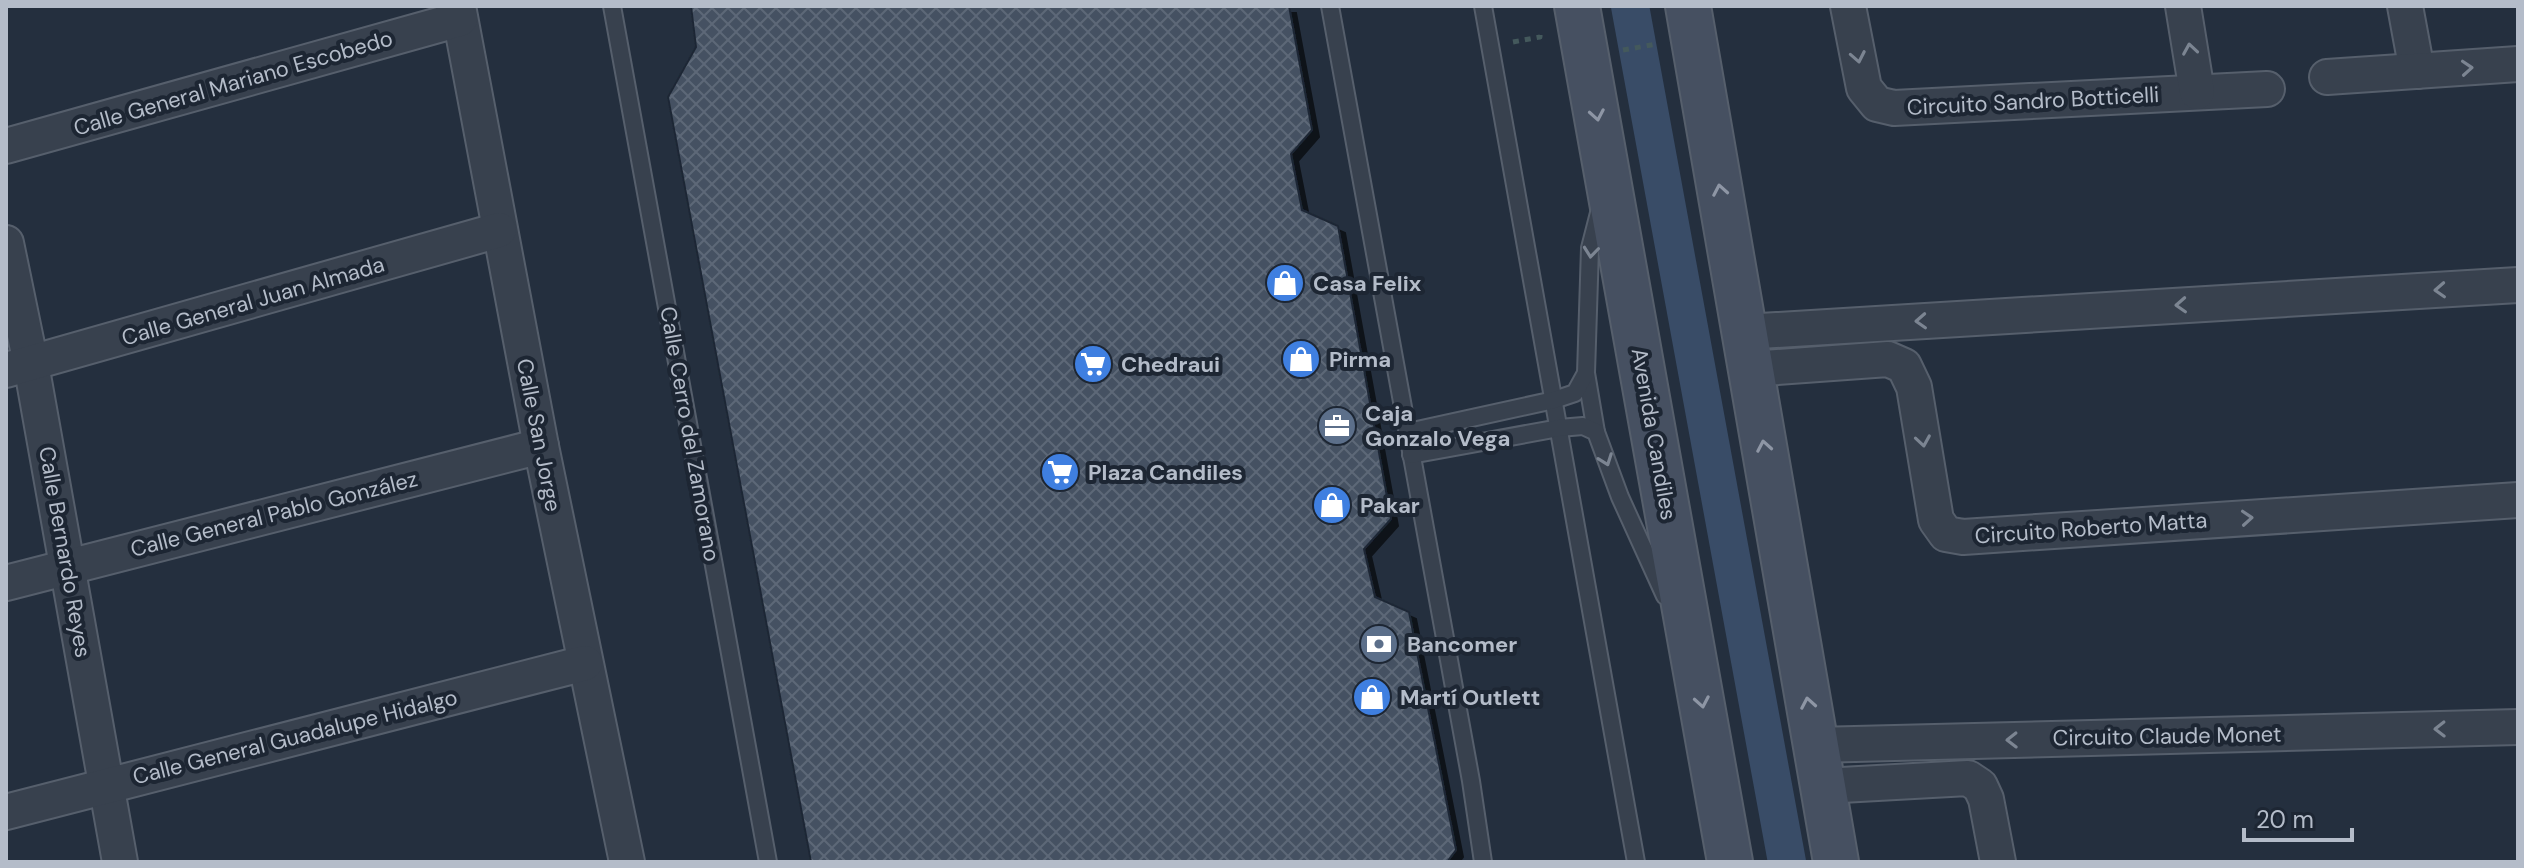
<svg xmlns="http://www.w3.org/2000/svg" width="2524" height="868" font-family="'DM Sans',sans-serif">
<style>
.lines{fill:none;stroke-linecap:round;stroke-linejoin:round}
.canal{stroke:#394c67;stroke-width:38}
.building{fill:url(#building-cross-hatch);stroke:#1f2835;stroke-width:2;filter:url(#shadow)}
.lane-casing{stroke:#565f6c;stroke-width:20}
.street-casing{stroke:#565f6c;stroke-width:38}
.secondary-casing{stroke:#565f6c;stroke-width:48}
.path{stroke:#44595c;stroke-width:5;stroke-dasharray:6 6;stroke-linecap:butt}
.lane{stroke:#38414e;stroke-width:16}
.street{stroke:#38414e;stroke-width:34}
.secondary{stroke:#465061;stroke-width:44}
.oneway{stroke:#7c8592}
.oneway2{stroke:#8e96a5}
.labels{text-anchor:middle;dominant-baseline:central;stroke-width:8;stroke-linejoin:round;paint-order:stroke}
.street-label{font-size:22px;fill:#b4bcc9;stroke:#1d2633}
.poi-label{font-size:22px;font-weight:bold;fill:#b4bcc9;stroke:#1d2633;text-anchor:start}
</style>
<defs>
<pattern id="building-cross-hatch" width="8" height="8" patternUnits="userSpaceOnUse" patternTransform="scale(2)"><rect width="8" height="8" fill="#455162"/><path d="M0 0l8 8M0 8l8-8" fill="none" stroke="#5d6877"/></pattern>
<filter id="shadow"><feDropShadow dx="7" dy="7" stdDeviation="0" flood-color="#0009"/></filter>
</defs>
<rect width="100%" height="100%" fill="#242f3e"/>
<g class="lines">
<polyline class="canal" points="1630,6 1787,862"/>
</g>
<polygon class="building" points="691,6 1289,6 1312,130 1291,154 1302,210 1338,226 1391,519 1364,549 1375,597 1409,612 1456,850 1447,862 811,862 668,97 696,47"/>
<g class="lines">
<defs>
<g id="lane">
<polyline points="612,6 768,862"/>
<polyline points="1330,6 1471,781 1483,862"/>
<polyline points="1483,6 1636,862"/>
<polyline points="1586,373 1596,432"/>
<polyline points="1408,432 1554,400 1575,393 1586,373 1590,248 1600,209"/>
<polyline points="1411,455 1559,428 1583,426 1596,432 1620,497 1665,596"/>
</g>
<g id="street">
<polyline points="458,6 541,446 627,862"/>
<polyline points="1848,6 1864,88 1877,104 1894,108 2267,89"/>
<polyline points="2183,6 2197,92"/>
<polyline points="2405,6 2417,71"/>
<polyline points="2327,77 2518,64"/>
<polyline points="6,146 460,19"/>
<polyline points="6,243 31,364 120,862"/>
<polyline points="1744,332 2518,285"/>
<polyline points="1751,369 1888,359 1904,366 1914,387 1936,520 1946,534 1963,537 2518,500"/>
<polyline points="6,370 499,230"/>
<polyline points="6,583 541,446"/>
<polyline points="1815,745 2518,727"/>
<polyline points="1823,786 1968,778 1980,786 1986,799 1998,862"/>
<polyline points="6,812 585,663"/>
</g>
<g id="secondary">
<polyline points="1577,6 1730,862"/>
<polyline points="1688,6 1836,862"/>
</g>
</defs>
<use href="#lane" class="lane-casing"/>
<use href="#street" class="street-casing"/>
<use href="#secondary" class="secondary-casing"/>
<g class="path">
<polyline points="1513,42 1540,37 1540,35"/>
<polyline points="1623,50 1657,44"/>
</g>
<use href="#lane" class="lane"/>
<use href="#street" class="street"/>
<use href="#secondary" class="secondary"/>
</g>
<defs><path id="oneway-chevron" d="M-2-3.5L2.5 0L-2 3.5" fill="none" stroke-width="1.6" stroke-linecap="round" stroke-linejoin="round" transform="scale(2)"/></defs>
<g class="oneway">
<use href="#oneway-chevron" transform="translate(2190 49) rotate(-99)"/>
<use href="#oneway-chevron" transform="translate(1858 57) rotate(79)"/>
<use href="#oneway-chevron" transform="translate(2467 68) rotate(-4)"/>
<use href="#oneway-chevron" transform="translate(1591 252) rotate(96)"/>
<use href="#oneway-chevron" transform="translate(2440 290) rotate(177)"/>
<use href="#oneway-chevron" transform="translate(2181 305) rotate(177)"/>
<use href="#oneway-chevron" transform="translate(1921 321) rotate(177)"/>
<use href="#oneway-chevron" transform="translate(1923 441) rotate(81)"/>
<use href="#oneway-chevron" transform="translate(1606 460) rotate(70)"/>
<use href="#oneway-chevron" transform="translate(2247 518) rotate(-4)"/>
<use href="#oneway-chevron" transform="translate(2440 729) rotate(179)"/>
<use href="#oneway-chevron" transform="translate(2012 740) rotate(179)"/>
</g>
<g class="oneway2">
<use href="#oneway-chevron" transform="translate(1597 115) rotate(80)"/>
<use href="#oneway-chevron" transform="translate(1720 190) rotate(-100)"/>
<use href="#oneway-chevron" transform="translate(1764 446) rotate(-100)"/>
<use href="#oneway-chevron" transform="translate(1702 702) rotate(80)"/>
<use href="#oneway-chevron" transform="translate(1808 703) rotate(-100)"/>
</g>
<defs>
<symbol id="shop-disc" viewBox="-11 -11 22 22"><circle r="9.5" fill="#3f7fe0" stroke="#1d2633"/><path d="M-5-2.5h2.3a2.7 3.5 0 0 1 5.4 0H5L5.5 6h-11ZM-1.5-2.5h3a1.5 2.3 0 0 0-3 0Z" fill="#fff"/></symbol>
<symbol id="supermarket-disc" viewBox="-11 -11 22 22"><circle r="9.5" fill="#3f7fe0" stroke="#1d2633"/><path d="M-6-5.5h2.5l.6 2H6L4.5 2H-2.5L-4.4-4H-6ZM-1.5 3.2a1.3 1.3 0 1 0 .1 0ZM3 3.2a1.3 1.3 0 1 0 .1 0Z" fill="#fff"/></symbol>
<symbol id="office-disc" viewBox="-11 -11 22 22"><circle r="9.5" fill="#5c6f8a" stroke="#1d2633"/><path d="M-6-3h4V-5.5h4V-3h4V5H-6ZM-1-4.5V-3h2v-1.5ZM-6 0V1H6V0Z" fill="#fff"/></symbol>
<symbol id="bank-disc" viewBox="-11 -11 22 22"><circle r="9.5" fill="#5c6f8a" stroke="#1d2633"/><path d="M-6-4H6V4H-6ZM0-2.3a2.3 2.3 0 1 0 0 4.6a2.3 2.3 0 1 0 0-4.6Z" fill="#fff"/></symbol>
</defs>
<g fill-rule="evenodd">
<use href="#shop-disc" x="1263" y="261" width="44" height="44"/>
<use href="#shop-disc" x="1279" y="337" width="44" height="44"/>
<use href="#supermarket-disc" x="1071" y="342" width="44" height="44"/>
<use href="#office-disc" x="1315" y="404" width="44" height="44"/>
<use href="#supermarket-disc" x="1038" y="450" width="44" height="44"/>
<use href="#shop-disc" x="1310" y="483" width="44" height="44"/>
<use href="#bank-disc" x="1357" y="622" width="44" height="44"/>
<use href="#shop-disc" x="1350" y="675" width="44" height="44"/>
</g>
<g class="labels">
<g class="street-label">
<text transform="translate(233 83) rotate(-16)">Calle General Mariano Escobedo</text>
<text transform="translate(2033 101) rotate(-3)">Circuito Sandro Botticelli</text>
<text transform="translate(253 301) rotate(-16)">Calle General Juan Almada</text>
<text transform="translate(690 434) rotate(80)">Calle Cerro del Zamorano</text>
<text transform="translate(1654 434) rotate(80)">Avenida Candiles</text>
<text transform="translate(539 435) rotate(79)">Calle San Jorge</text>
<text transform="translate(274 514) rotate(-14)">Calle General Pablo González</text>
<text transform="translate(2091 528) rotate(-4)">Circuito Roberto Matta</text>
<text transform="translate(65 552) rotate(80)">Calle Bernardo Reyes</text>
<text transform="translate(2167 736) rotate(-1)">Circuito Claude Monet</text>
<text transform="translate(295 737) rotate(-14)">Calle General Guadalupe Hidalgo</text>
</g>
<g class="poi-label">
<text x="1313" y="283">Casa Felix</text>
<text x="1329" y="359">Pirma</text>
<text x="1121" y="364">Chedraui</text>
<text x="1365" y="413">Caja<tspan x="1365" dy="25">Gonzalo Vega</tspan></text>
<text x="1088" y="472">Plaza Candiles</text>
<text x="1360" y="505">Pakar</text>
<text x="1407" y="644">Bancomer</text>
<text x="1400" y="697">Martí Outlett</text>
</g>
</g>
<rect width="2524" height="868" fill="none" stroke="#b4bcc9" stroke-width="16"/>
<path d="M2244 828v12h108v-12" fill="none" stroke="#b4bcc9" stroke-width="4"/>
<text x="2256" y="828" font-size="24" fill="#b4bcc9" stroke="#1d2633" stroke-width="6" paint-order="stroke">20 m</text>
</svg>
